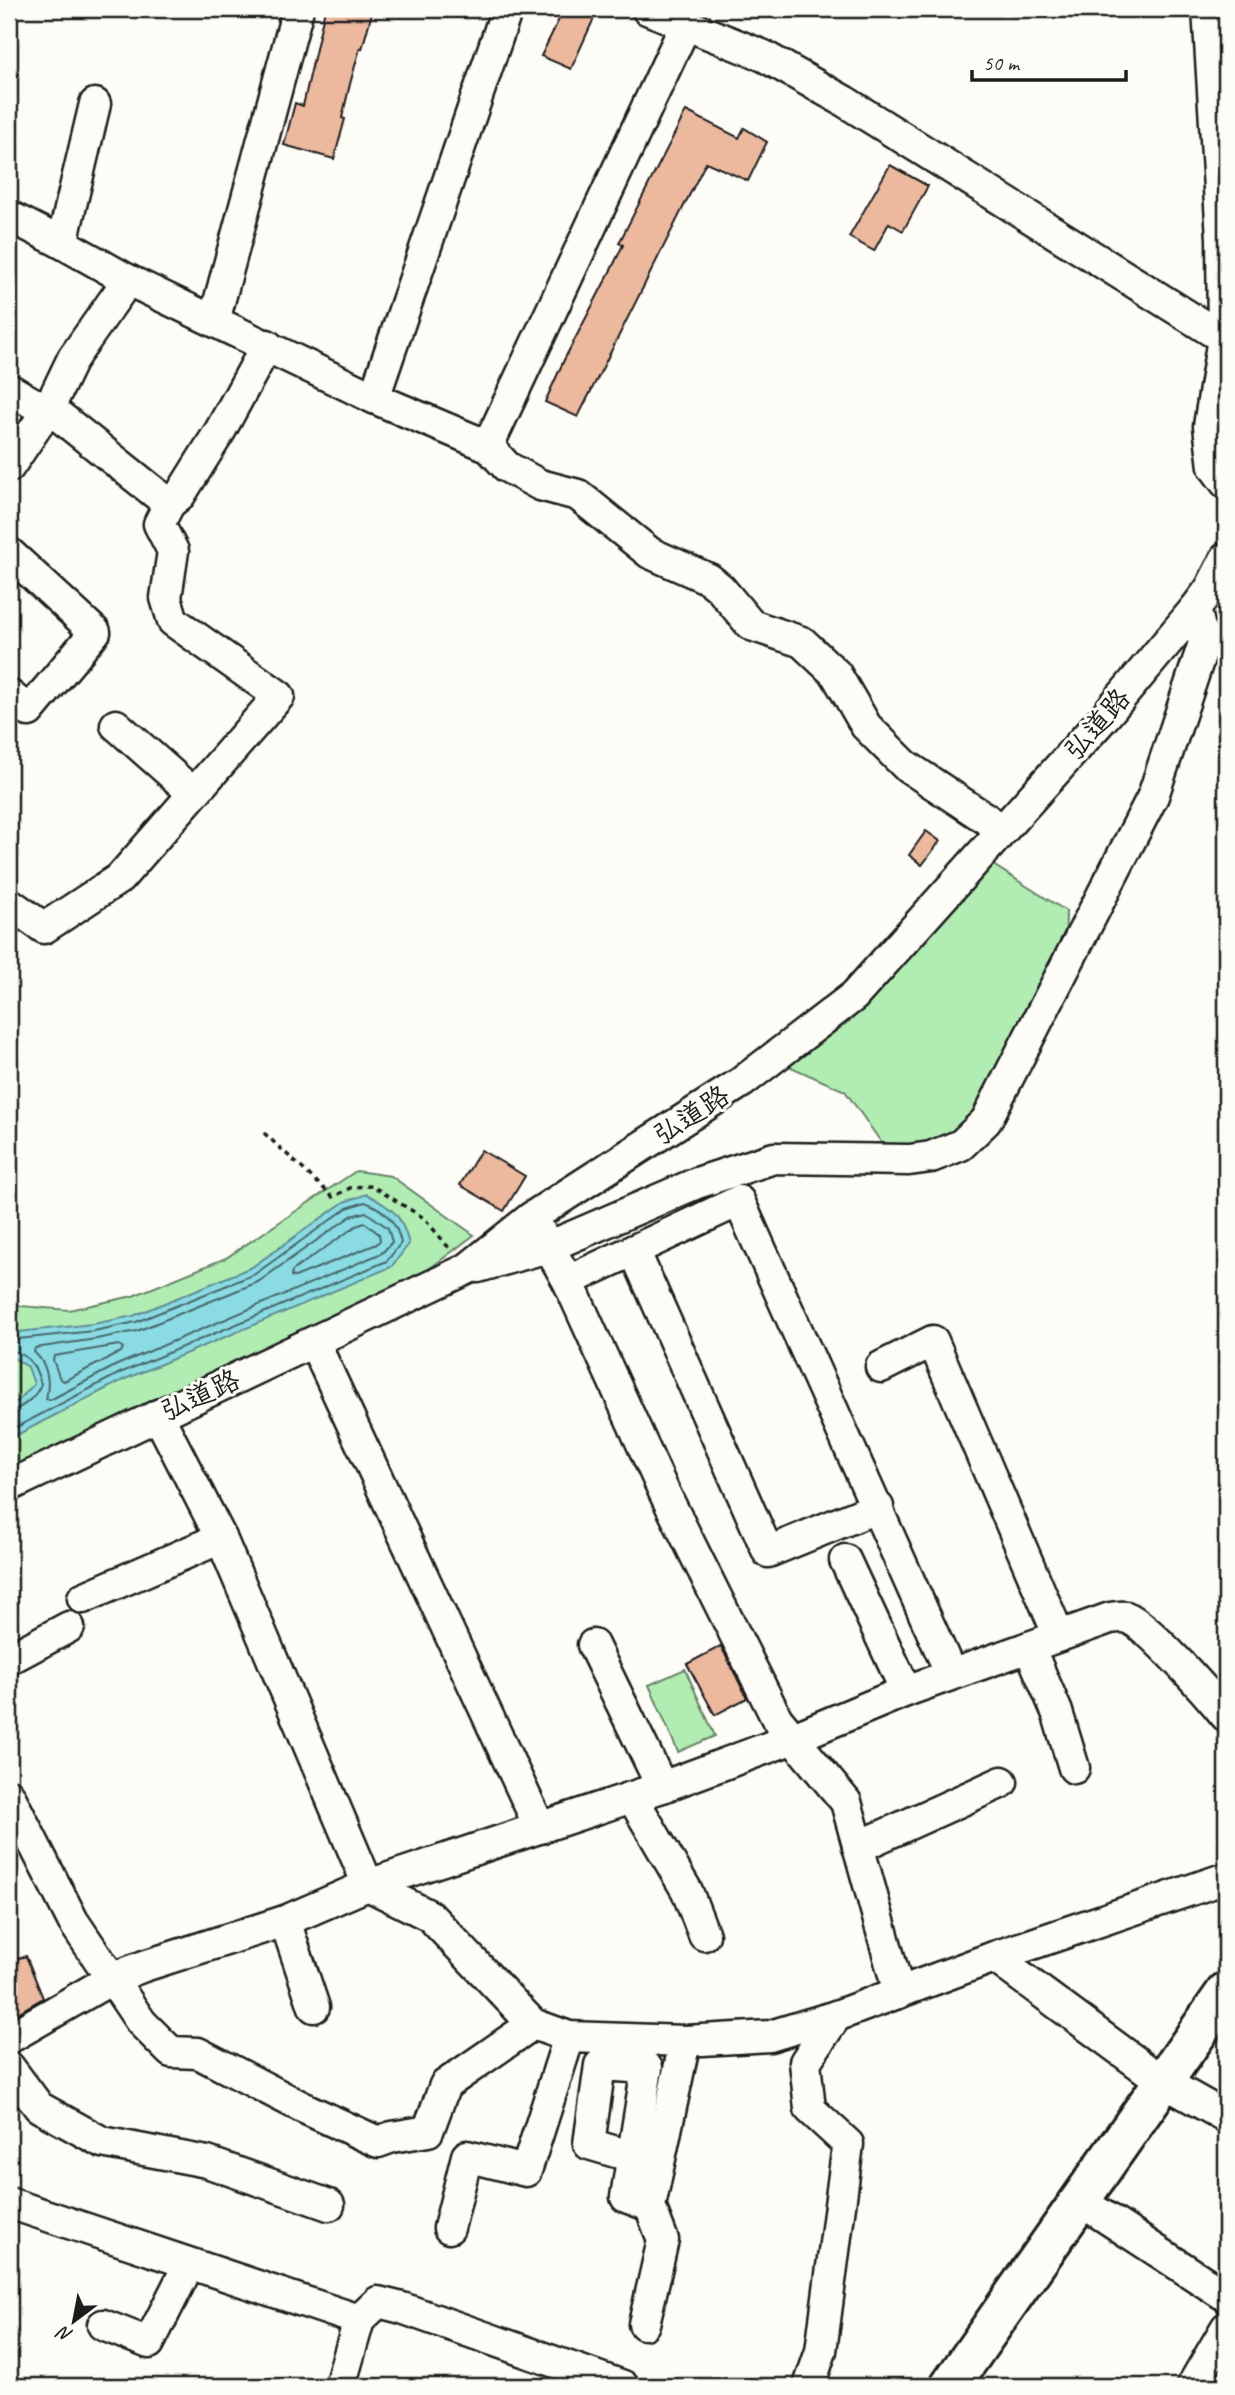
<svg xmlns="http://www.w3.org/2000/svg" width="1235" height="2395" font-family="Caveat,'LXGW WenKai TC',sans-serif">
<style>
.green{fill:#b1edb3;stroke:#668468;stroke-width:2}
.water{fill:#8adbe3;stroke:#5e8f93;stroke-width:2}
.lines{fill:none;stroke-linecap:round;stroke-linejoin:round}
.shore{stroke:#48686c;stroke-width:2}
.building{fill:#ecb99e;stroke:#1c1c1c;stroke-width:2}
.minor-casing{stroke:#1c1c1c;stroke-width:35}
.major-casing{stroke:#1c1c1c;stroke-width:44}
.path{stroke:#1c1c1c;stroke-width:3.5;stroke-dasharray:5 5;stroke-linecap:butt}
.minor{stroke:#fdfcf7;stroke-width:30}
.major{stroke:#fdfcf7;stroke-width:38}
.labels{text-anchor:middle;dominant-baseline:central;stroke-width:6;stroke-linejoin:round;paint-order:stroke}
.street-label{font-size:28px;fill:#1c1c1c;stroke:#fdfcf7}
</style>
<rect width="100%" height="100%" fill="#fdfcf7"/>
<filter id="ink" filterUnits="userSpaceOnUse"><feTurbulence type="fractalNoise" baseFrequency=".0143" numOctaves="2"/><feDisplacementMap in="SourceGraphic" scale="14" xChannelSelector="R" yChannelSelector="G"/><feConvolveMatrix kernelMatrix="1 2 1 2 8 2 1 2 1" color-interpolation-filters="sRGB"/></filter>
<g filter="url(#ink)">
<g class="green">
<polygon points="990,863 1066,911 1065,953 971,1129 913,1151 886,1149 845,1091 782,1063"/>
<polygon points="356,1171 391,1176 474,1235 408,1285 9,1470 9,1305 69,1310 133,1296 226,1258"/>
<polygon points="685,1669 715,1736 678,1752 649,1685"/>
</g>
<path class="water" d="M367,1194C395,1211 400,1212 409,1244L391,1267L123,1380L9,1439V1406L19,1400L34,1384L28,1367L12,1357L9,1358V1333L93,1324L133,1316L252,1267L344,1202Z"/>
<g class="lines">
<g class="shore">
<path d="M366,1212L388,1228L392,1242L382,1253L117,1365L50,1400L46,1399C50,1382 48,1365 34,1352L35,1348L96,1339L137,1331L258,1282L351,1216Z"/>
<polygon points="365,1223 379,1234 380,1240 377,1244 295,1277 291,1276 292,1271 356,1226"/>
<path d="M9,1340L94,1331L136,1322L255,1274L347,1208L365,1202C385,1209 397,1223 401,1243L387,1261L120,1373L9,1431"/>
<polygon points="119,1345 123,1348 121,1352 64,1381 60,1379 53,1360 54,1356"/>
<path d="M9,1351C28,1352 36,1367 41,1384C36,1397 22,1409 9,1411"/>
</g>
</g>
<g class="building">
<polygon points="325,9 373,9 362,49 360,48 350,84 342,118 345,119 334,159 284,145 295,103 303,106"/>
<polygon points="564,9 581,9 595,16 571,69 541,56"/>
<polygon points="686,111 739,138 744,128 767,142 748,181 706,162 578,417 545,402 564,360 613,266 623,245 619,243"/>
<polygon points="890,165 928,186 903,231 889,223 874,251 849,237"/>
<polygon points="926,831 940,841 922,865 909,855"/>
<polygon points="481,1150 525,1176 504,1211 460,1185"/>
<polygon points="721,1646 747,1698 715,1715 687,1664"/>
<polygon points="26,1956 43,1998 9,2018 9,1961"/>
</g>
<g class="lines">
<defs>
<g id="minor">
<polyline points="647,9 764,56 844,101 1223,338 1209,426 1214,467 1226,483"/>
<polyline points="1208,9 1222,238 1223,338"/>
<polyline points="9,216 62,243 128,280 374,398 488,446 507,467 540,485 578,495 650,553 709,579 720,588 751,625 802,642 836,674 866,726 905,765 1003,830"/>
<polyline points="62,243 95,104"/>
<polyline points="214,321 298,9"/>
<polyline points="9,389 31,402 49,408 169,504 180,495 220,431 267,345"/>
<polyline points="374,398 507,9"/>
<polyline points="488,446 685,26"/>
<polyline points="9,467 49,408 73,358 128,280"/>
<polyline points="9,553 95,632 29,711 9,695"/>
<polyline points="116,725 193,793"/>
<polyline points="9,903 44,928 120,878 279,696 173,621 166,598 173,551 159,524 169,504"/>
<polyline points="539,1230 568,1281 664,1492 777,1719 846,1802 899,1993"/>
<polyline points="634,1250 768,1552 878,1507"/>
<polyline points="478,1267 548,1247 697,1183 774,1158 909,1160 931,1157 961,1145 986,1121 1153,796 1204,643 1195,609"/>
<polyline points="568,1281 739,1201 951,1674"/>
<polyline points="314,1342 540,1828"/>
<polyline points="881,1367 933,1341 1059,1636"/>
<path d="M158,1415L221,1538L368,1885L662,1787L791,1739L906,1691L1110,1618C1114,1618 1121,1616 1126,1617C1147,1624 1210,1696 1226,1716"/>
<polyline points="9,1486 467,1269 532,1217 742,1082 854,996 1106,715 1195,609 1210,589 1226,558"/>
<polyline points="845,1560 906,1691"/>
<polyline points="83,1598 221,1538"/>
<polyline points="593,1645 662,1787"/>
<polyline points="1029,1647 1057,1712 1074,1768"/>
<polyline points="9,1659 69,1627"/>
<polyline points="9,1795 73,1921 141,2022 171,2052 198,2053 302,2107 378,2142 392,2137 428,2131 445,2085 533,2024"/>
<polyline points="632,1797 687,1891 704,1935"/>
<polyline points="858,1847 1002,1782"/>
<polyline points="285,1921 314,2007"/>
<polyline points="994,1957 1162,2081 1226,2117"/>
<polyline points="9,2038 113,1978 144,1966 285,1921 368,1885 430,1916 533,2024 569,2037 685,2041 770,2036 836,2016 994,1957 1226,1878"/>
<polyline points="9,2067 39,2107 102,2142 207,2162 329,2205"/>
<polyline points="633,2157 589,2144 600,2065 647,2068 626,2197 650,2206"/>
<polyline points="1079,2200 1226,2296"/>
<polyline points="9,2203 359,2320"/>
<polyline points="449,2228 467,2156 526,2171 569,2037"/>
<polyline points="644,2324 663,2240 650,2206 685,2041"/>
<polyline points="103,2325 149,2343 189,2264"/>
<polyline points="340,2386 359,2320 378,2302 402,2308 623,2386"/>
<polyline points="809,2386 821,2351 848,2144 810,2109 805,2062 836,2016"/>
<polyline points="1192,2386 1226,2328"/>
</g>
<polyline id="major" points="950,2386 1226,1992"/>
</defs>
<use href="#minor" class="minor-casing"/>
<use href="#major" class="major-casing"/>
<polyline class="path" points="264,1133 333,1197 352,1187 372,1186 424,1218 450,1249"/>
<use href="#minor" class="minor"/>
<use href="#major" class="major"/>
</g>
</g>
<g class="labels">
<g class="street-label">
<text transform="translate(1097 724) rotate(-49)">弘道路</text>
<text transform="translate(691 1115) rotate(-33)">弘道路</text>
<text transform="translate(200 1395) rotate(-25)">弘道路</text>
</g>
</g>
<rect width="1235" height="2395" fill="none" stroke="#fdfcf7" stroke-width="35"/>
<rect x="18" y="18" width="1200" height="2360" fill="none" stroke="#1c1c1c" stroke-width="2.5" filter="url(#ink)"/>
<g transform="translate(74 2321) rotate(212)" stroke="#fdfcf7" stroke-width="5" paint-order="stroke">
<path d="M0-5L12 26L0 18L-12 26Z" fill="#1c1c1c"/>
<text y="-10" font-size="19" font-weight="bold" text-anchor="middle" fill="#1c1c1c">N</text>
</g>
<path d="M972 70v10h154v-10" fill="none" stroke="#1c1c1c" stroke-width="3.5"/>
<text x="983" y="70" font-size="21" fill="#1c1c1c" stroke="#fdfcf7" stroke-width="5" paint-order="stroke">50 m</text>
</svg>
